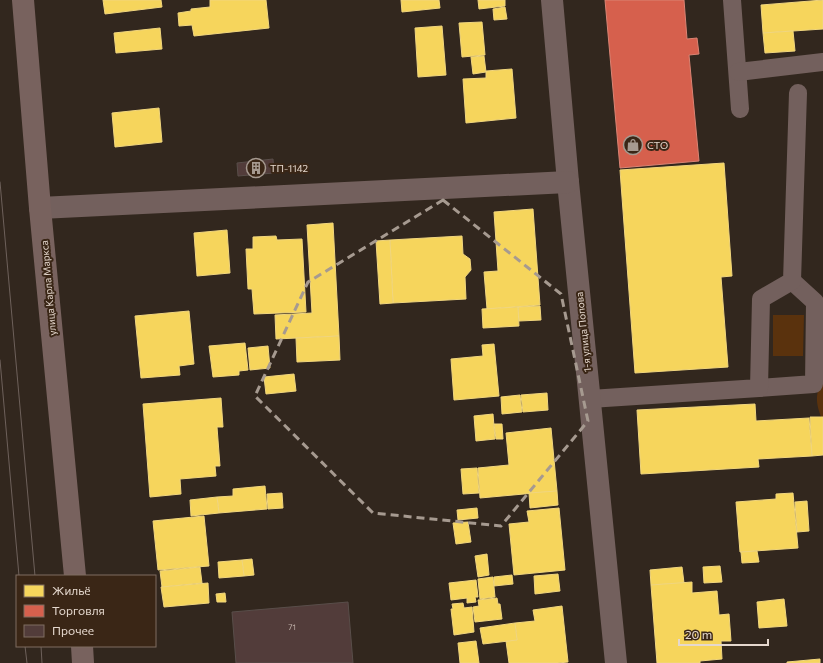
<svg xmlns="http://www.w3.org/2000/svg" width="823" height="663" font-family="Commissioner,sans-serif">
<style>
.green{fill:#5a320d}
.homes{fill:#f6d55c;stroke:#f1d67e}
.shops{fill:#d6604d;stroke:#da8474}
.building{fill:#523c3a;stroke:#594e4a}
.lines{fill:none;stroke-linecap:round;stroke-linejoin:round}
.service{stroke:#73605d;stroke-width:18}
.minor{stroke:#73605d;stroke-width:22}
.secondary{stroke:#78625e;stroke-width:22}
.tram{stroke:#6e615b;stroke-width:1}
.marked{fill:none;stroke:#a69a90;stroke-width:3;stroke-dasharray:8 5;stroke-linejoin:round}
.labels{text-anchor:middle;dominant-baseline:central;stroke-width:4;stroke-linejoin:round;paint-order:stroke}
.number-label{font-size:8px;fill:#c0b1a9}
.poi-label{font-size:10px;fill:#e5d8ce;stroke:#3a2616;text-anchor:start}
.street-label{font-size:10px;fill:#e5d8ce;stroke:#3a2616}
</style>
<rect width="100%" height="100%" fill="#32271e"/>
<g class="green">
<polygon points="773,315 804,315 803,356 773,356"/>
<path d="M823,381V422C817,407 813,395 823,381Z"/>
</g>
<g class="homes">
<polygon points="103,0 161,0 162,7 105,14"/>
<polygon points="210,0 266,0 269,28 194,36 192,25 179,26 178,13 191,11 191,9 210,7"/>
<polygon points="401,0 439,0 440,8 402,12"/>
<polygon points="478,0 505,0 505,6 479,9"/>
<polygon points="823,0 823,29 763,33 761,5"/>
<polygon points="505,7 507,19 494,20 493,9"/>
<polygon points="482,22 485,55 462,57 459,23"/>
<polygon points="442,26 446,75 418,77 415,28"/>
<polygon points="160,28 162,49 116,53 114,33"/>
<polygon points="793,31 795,51 765,53 763,33"/>
<polygon points="484,56 486,72 473,74 471,57"/>
<polygon points="512,69 516,118 466,123 463,79 486,78 486,71"/>
<polygon points="159,108 162,142 115,147 112,113"/>
<polygon points="724,163 732,276 721,277 728,367 635,373 620,170"/>
<polygon points="533,209 540,305 487,309 484,272 498,271 494,212"/>
<polygon points="333,223 339,336 276,339 275,315 312,313 307,225"/>
<polygon points="227,230 230,273 197,276 194,233"/>
<polygon points="276,236 277,240 302,239 306,312 254,314 252,289 248,289 246,249 253,249 253,237"/>
<polygon points="462,236 463,254 470,259 471,270 465,277 466,299 393,303 390,240"/>
<polygon points="390,240 393,303 380,304 376,241"/>
<polygon points="540,306 541,320 519,321 518,307"/>
<polygon points="518,307 519,326 483,328 482,309"/>
<polygon points="189,311 194,364 179,366 180,375 141,378 135,316"/>
<polygon points="339,336 340,360 297,362 296,338"/>
<polygon points="245,343 248,370 239,371 239,375 213,377 209,346"/>
<polygon points="494,344 499,396 454,400 451,359 483,356 482,345"/>
<polygon points="268,346 270,368 250,370 248,348"/>
<polygon points="294,374 296,391 266,394 264,377"/>
<polygon points="547,393 548,410 523,412 521,395"/>
<polygon points="520,395 522,412 502,414 501,397"/>
<polygon points="221,398 223,427 217,427 220,466 215,466 216,476 180,479 181,494 150,497 143,404"/>
<polygon points="755,404 756,421 809,418 812,456 758,459 759,467 641,474 637,410"/>
<polygon points="493,414 495,439 476,441 474,416"/>
<polygon points="810,417 823,417 823,455 812,456"/>
<polygon points="494,424 502,424 503,439 496,439"/>
<polygon points="551,428 557,491 480,498 478,468 509,465 506,433"/>
<polygon points="477,468 479,493 463,494 461,469"/>
<polygon points="265,486 267,509 219,513 217,497 233,496 233,489"/>
<polygon points="557,491 558,505 530,508 529,493"/>
<polygon points="282,493 283,508 268,509 267,494"/>
<polygon points="793,493 798,548 740,552 736,502 776,499 776,494"/>
<polygon points="217,497 219,513 191,516 190,500"/>
<polygon points="807,501 809,531 797,532 795,502"/>
<polygon points="477,508 478,518 458,520 457,510"/>
<polygon points="559,508 565,570 514,575 509,524 529,522 527,511"/>
<polygon points="204,516 209,566 158,570 153,521"/>
<polygon points="468,522 471,542 456,544 453,523"/>
<polygon points="757,551 759,562 742,563 741,552"/>
<polygon points="487,554 489,575 478,577 475,556"/>
<polygon points="252,559 254,575 244,576 242,560"/>
<polygon points="242,560 244,576 219,578 218,562"/>
<polygon points="720,566 722,582 704,583 703,567"/>
<polygon points="200,567 202,583 162,587 160,571"/>
<polygon points="682,567 684,583 651,585 650,570"/>
<polygon points="558,574 560,591 535,594 534,576"/>
<polygon points="512,575 513,584 494,586 494,577"/>
<polygon points="493,577 495,597 480,599 478,579"/>
<polygon points="476,580 478,597 475,597 476,602 467,603 467,598 451,600 449,583"/>
<polygon points="692,582 692,593 717,591 719,615 729,614 731,641 721,641 722,659 700,661 700,663 657,663 651,585"/>
<polygon points="208,583 209,603 164,607 161,587"/>
<polygon points="225,593 226,602 217,602 216,594"/>
<polygon points="497,598 498,604 500,604 502,619 475,622 473,607 479,606 478,600"/>
<polygon points="784,599 787,626 759,628 757,602"/>
<polygon points="463,603 464,608 472,607 474,632 454,635 451,609 453,609 452,604"/>
<polygon points="562,606 568,662 558,663 509,663 506,641 517,640 515,623 535,621 533,610"/>
<polygon points="515,623 517,640 483,644 480,628"/>
<polygon points="476,641 479,663 460,663 458,643"/>
<polygon points="820,659 820,663 787,663 787,662"/>
</g>
<polygon class="shops" points="605,0 684,0 687,39 697,38 699,54 689,55 699,161 620,168"/>
<g class="building">
<polygon points="273,159 274,173 238,176 237,163"/>
<polygon points="348,602 353,663 236,663 232,612"/>
</g>
<g class="lines">
<g class="service">
<polyline points="732,0 740,109"/>
<polyline points="738,72 823,62"/>
<polyline points="759,388 814,384 815,302 792,281"/>
<polyline points="590,399 759,388 761,299 792,281 798,93"/>
</g>
<g class="minor">
<polyline points="552,0 568,182 616,663"/>
<polyline points="40,208 568,182"/>
</g>
<g class="secondary">
<polyline points="23,0 40,208 75,576"/>
<polyline points="82,646 83,663"/>
</g>
<g class="tram">
<polyline points="0,182 35,576"/>
<polyline points="0,360 19,576"/>
<polyline points="25,646 27,663"/>
<polyline points="41,646 42,663"/>
</g>
</g>
<path class="marked" d="M443,200L561,294L588,421L501,526L373,513L255,396L308,282Z"/>
<defs>
<symbol id="shop-ring" viewBox="-11 -11 22 22"><circle r="9.5" fill="#3a2616" stroke="#a69a90" stroke-width="1.5"/><path d="M-5-2.5h2.3a2.7 3.5 0 0 1 5.4 0H5L5.5 6h-11ZM-1.5-2.5h3a1.5 2.3 0 0 0-3 0Z" fill="#a69a90"/></symbol>
<symbol id="building-ring" viewBox="-11 -11 22 22"><circle r="9.5" fill="#3a2616" stroke="#a69a90" stroke-width="1.5"/><path d="M-4-6H4V6H1V3H-1V6H-4ZM-2.5-4.3h1.7v1.8h-1.7ZM.8-4.3h1.7v1.8H.8ZM-2.5-1h1.7V.8h-1.7ZM.8-1h1.7V.8H.8Z" fill="#a69a90"/></symbol>
</defs>
<g fill-rule="evenodd">
<use href="#shop-ring" x="622" y="134" width="22" height="22"/>
<use href="#building-ring" x="245" y="157" width="22" height="22"/>
</g>
<g class="labels">
<g class="number-label">
<text x="292" y="627">71</text>
</g>
<g class="poi-label">
<text x="647" y="145">СТО</text>
<text x="270" y="168">ТП-1142</text>
</g>
<g class="street-label">
<text transform="translate(48 288) rotate(-95)">улица Карла Маркса</text>
<text transform="translate(583 332) rotate(-96)">1-я улица Попова</text>
</g>
</g>
<rect x="16" y="575" width="140" height="72" fill="#3a2616" stroke="#7e6d60"/>
<rect x="24" y="585" width="20" height="12" fill="#f6d55c" stroke="#7e6d60"/>
<text x="52" y="595" font-size="12" fill="#e5d8ce">Жильё</text>
<rect x="24" y="605" width="20" height="12" fill="#d6604d" stroke="#7e6d60"/>
<text x="52" y="615" font-size="12" fill="#e5d8ce">Торговля</text>
<rect x="24" y="625" width="20" height="12" fill="#523c3a" stroke="#7e6d60"/>
<text x="52" y="635" font-size="12" fill="#e5d8ce">Прочее</text>
<path d="M679 639v6h89v-6" fill="none" stroke="#e5d8ce" stroke-width="2"/>
<text x="685" y="639" font-size="12" fill="#e5d8ce" stroke="#3a2616" stroke-width="3" paint-order="stroke">20 m</text>
</svg>
